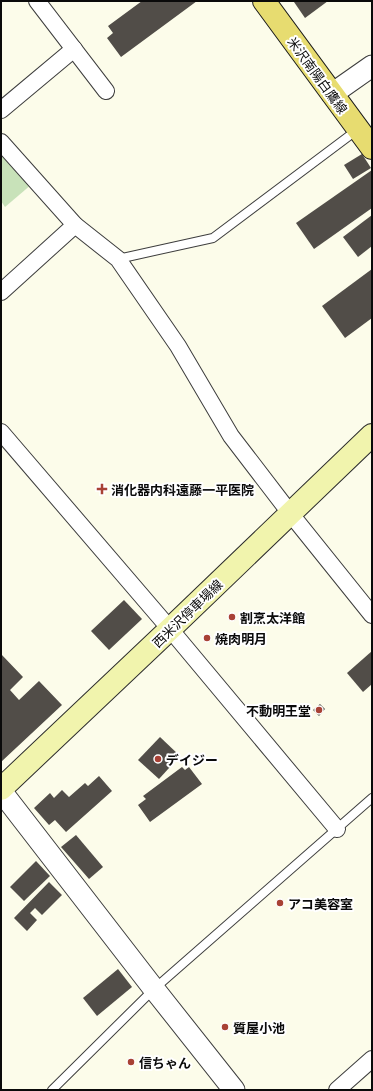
<svg xmlns="http://www.w3.org/2000/svg" width="373" height="1091" font-family="Georgia,'Noto Sans JP',serif">
<style>
.green{fill:#c8e2b9}
.building{fill:#514d48}
.lines{fill:none;stroke-linecap:round;stroke-linejoin:round}
.service-casing{stroke:#3d3d3d;stroke-width:10}
.minor-casing{stroke:#3d3d3d;stroke-width:18}
.tertiary-casing{stroke:#3d3d3d;stroke-width:23}
.secondary-casing{stroke:#2c2c2c;stroke-width:24}
.primary-casing{stroke:#1b1b1b;stroke-width:24}
.service{stroke:#fff;stroke-width:8}
.minor{stroke:#fff;stroke-width:16}
.tertiary{stroke:#fff;stroke-width:21}
.secondary{stroke:#f1f4ad;stroke-width:22}
.primary{stroke:#e7dc70;stroke-width:22}
.poi-dot{fill:#a84135;stroke:#fff;stroke-width:1.5}
.labels{text-anchor:middle;dominant-baseline:central;stroke-width:4;stroke-linejoin:round;paint-order:stroke}
.street-label{font-size:13px;fill:#0a0a0a;stroke:#fff}
.poi-label{font-size:13px;font-weight:bold;fill:#0a0a0a;stroke:#fff;text-anchor:start}
</style>
<rect width="100%" height="100%" fill="#fcfcea"/>
<polygon class="green" points="1,148 32,184 5,207 1,201"/>
<g class="building">
<polygon points="142,1 197,1 121,57 107,38 113,33 108,26"/>
<polygon points="296,1 328,1 305,18 294,2"/>
<polygon points="362,154 371,168 353,179 344,165"/>
<polygon points="372,170 372,208 314,249 296,223"/>
<polygon points="372,215 372,246 358,257 343,237"/>
<polygon points="372,269 372,318 345,338 322,306"/>
<polygon points="124,600 142,619 109,650 91,631"/>
<polygon points="372,651 372,684 363,692 347,673"/>
<polygon points="1,654 23,677 10,690 19,700 39,681 62,705 1,762"/>
<polygon points="320,704 325,709 319,716 313,710"/>
<polygon points="160,737 180,756 159,779 138,760"/>
<polygon points="182,767 185,770 189,767 202,784 150,822 138,805 146,799 143,796"/>
<polygon points="99,776 112,791 66,832 55,820 49,825 34,808 50,793 54,798 62,790 69,797 85,783 88,786"/>
<polygon points="76,835 103,867 89,879 61,847"/>
<polygon points="36,861 50,876 24,901 10,887"/>
<polygon points="49,882 62,895 42,915 35,908 30,913 37,920 27,931 14,918"/>
<polygon points="118,969 132,987 97,1016 83,998"/>
</g>
<g class="lines">
<defs>
<g id="service">
<polyline points="118,259 213,238 357,130"/>
<polyline points="52,1090 154,989 372,798"/>
</g>
<g id="minor">
<polyline points="37,1 106,91"/>
<polyline points="1,110 74,49"/>
<polyline points="1,142 75,225 118,259 178,346 231,436 290,513 372,615"/>
<polyline points="1,292 75,225"/>
<polyline points="1,432 170,629 337,829"/>
<polyline points="337,1090 372,1059"/>
</g>
<g id="tertiary">
<polyline points="332,94 372,66"/>
<polyline points="1,791 154,989 234,1090"/>
</g>
<polyline id="secondary" points="1,789 170,629 372,435"/>
<polyline id="primary" points="264,1 372,148"/>
</defs>
<use href="#service" class="service-casing"/>
<use href="#minor" class="minor-casing"/>
<use href="#tertiary" class="tertiary-casing"/>
<use href="#secondary" class="secondary-casing"/>
<use href="#primary" class="primary-casing"/>
<use href="#service" class="service"/>
<use href="#minor" class="minor"/>
<use href="#tertiary" class="tertiary"/>
<use href="#secondary" class="secondary"/>
<use href="#primary" class="primary"/>
</g>
<g class="poi-dot">
<path d="M100 483h4v4h4v4h-4v4h-4v-4h-4v-4h4z"/>
<circle cx="232" cy="617" r="4"/>
<circle cx="207" cy="638" r="4"/>
<circle cx="319" cy="710" r="4"/>
<circle cx="158" cy="759" r="4"/>
<circle cx="280" cy="903" r="4"/>
<circle cx="225" cy="1027" r="4"/>
<circle cx="131" cy="1062" r="4"/>
</g>
<g class="labels">
<g class="street-label">
<text transform="translate(318 75) rotate(54)">米沢南陽白鷹線</text>
<text transform="translate(187 613) rotate(-44)">西米沢停車場線</text>
</g>
<g class="poi-label">
<text x="111" y="489">消化器内科遠藤一平医院</text>
<text x="240" y="617">割烹太洋館</text>
<text x="215" y="638">焼肉明月</text>
<text x="311" y="710" text-anchor="end">不動明王堂</text>
<text x="166" y="759">デイジー</text>
<text x="288" y="903">アコ美容室</text>
<text x="233" y="1027">質屋小池</text>
<text x="139" y="1062">信ちゃん</text>
</g>
</g>
<rect width="373" height="1091" fill="none" stroke="#0a0a0a" stroke-width="4"/>
</svg>
